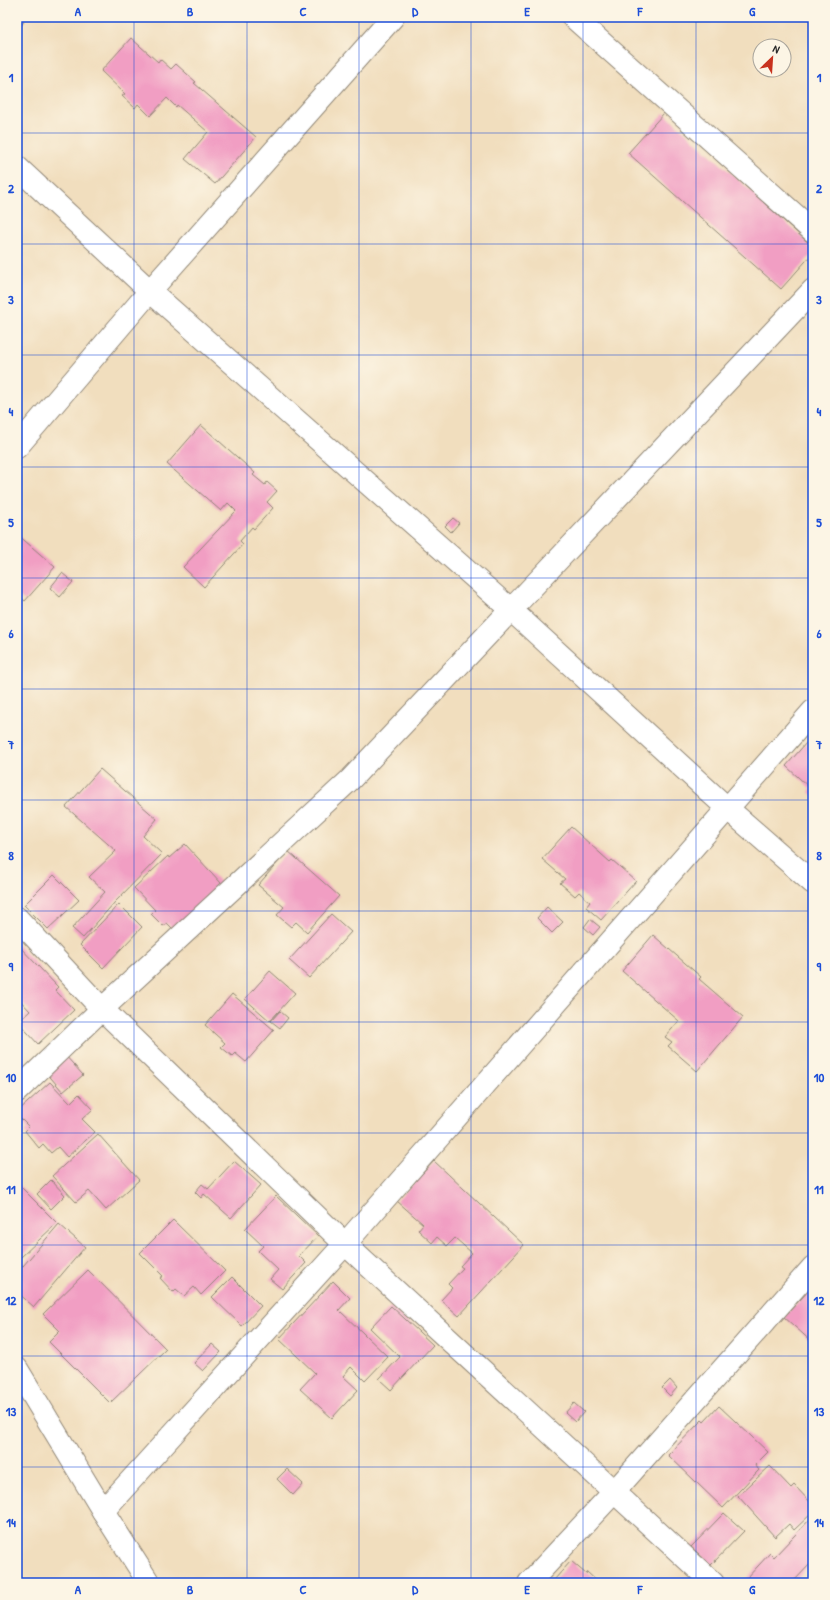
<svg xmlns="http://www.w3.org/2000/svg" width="830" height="1600" font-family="'Patrick Hand',sans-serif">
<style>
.building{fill:#f19ec3}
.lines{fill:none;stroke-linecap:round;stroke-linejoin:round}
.minor-casing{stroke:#8e8474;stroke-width:24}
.minor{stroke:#fff;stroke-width:22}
.grid{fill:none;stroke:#1d4ed8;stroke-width:1;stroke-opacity:0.55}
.neatline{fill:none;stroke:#1d4ed8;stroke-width:1.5}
.grid-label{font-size:13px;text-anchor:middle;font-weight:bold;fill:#1d4ed8}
</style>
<rect width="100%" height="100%" fill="#fcf5e5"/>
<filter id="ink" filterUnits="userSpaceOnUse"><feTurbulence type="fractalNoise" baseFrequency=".025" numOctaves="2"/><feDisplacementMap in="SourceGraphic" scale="8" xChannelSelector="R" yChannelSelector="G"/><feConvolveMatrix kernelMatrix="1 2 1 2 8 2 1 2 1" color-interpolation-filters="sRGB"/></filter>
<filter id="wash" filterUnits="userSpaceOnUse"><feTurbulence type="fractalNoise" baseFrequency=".012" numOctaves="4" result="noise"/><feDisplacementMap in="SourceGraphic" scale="16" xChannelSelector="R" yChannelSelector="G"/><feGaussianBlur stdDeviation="0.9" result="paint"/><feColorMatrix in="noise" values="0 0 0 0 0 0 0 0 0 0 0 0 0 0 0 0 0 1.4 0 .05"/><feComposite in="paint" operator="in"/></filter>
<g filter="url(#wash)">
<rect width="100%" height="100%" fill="#f1debe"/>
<g id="blocks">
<g class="building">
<polygon points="17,17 24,22 17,30"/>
<polygon points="131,38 158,62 160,59 171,69 176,64 196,82 194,83 256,137 215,184 185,159 208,132 177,105 176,107 167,98 150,116 138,104 135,108 122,96 125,94 101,71"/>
<polygon points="664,113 813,247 813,253 781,289 628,153"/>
<polygon points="201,425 255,473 253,475 265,485 267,482 277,491 267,502 273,508 254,529 252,527 240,541 243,544 204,587 183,567 236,511 228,503 221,511 167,464"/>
<polygon points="453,518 459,523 451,532 445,526"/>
<polygon points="17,534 55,567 25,601 20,597 17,600"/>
<polygon points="62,573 73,582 60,597 50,588"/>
<polygon points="813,735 813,796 809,792 811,789 786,766"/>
<polygon points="100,769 157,819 143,836 162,854 115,902 83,938 72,928 105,892 89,877 116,851 66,807"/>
<polygon points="571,827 610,862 612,860 636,881 601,920 586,907 590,902 579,892 575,896 560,883 565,879 542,859"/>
<polygon points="185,844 222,884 174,930 167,923 163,926 151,914 155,910 134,888 168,856 169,858"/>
<polygon points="288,851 339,896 307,932 296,922 291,927 277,915 284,907 258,885"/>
<polygon points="54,875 79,900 48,929 24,905"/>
<polygon points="119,904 142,927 103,968 80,945"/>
<polygon points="547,907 563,922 552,933 537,918"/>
<polygon points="331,914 351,932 309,978 289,960"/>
<polygon points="590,919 600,927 593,935 584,927"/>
<polygon points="653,935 701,977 699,979 743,1017 697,1071 668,1046 672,1042 665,1037 679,1021 622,971"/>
<polygon points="17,944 58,987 55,990 74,1010 38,1044 18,1022 30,1011 17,997"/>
<polygon points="270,971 295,993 270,1021 245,999"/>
<polygon points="232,994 274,1030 246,1062 235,1053 232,1056 221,1047 225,1043 205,1025"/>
<polygon points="280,1011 288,1018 280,1028 271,1021"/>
<polygon points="64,1054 83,1075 63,1092 45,1071"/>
<polygon points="50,1082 70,1103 79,1094 93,1109 82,1119 95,1132 67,1157 58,1147 51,1153 43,1144 39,1148 25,1131 29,1127 17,1115 17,1112"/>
<polygon points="98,1134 139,1180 106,1210 89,1191 76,1202 52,1176"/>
<polygon points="234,1161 261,1185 231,1218 204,1194 201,1198 195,1192 202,1184 208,1189"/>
<polygon points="434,1161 524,1245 459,1316 441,1300 452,1288 448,1284 463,1268 460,1266 472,1253 455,1238 447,1246 437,1237 432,1243 418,1230 423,1224 397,1201"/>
<polygon points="51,1180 65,1195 51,1209 37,1194"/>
<polygon points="17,1183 57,1223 21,1257 17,1253"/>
<polygon points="276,1196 318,1236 299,1256 306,1263 282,1289 270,1279 278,1270 258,1251 263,1246 245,1229"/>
<polygon points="173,1220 225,1271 201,1295 194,1287 184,1296 176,1289 173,1292 160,1278 163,1276 140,1253"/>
<polygon points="59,1224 85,1247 34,1307 17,1292 17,1273"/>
<polygon points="88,1270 166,1349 110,1403 49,1342 60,1331 43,1314"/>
<polygon points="232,1277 261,1306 242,1326 212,1297"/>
<polygon points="333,1281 350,1298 339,1310 388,1357 365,1381 351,1367 343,1376 358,1390 332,1418 300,1389 315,1373 279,1339"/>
<polygon points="813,1286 813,1343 784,1317"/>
<polygon points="391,1306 433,1345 391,1390 379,1379 400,1357 370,1328"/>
<polygon points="212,1344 221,1352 203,1371 194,1363"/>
<polygon points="670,1380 677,1388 670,1396 662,1388"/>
<polygon points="574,1403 584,1412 575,1422 565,1413"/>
<polygon points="719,1406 768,1452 755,1465 759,1470 723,1508 668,1455 702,1420 704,1422"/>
<polygon points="770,1466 791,1488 794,1485 813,1505 813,1512 794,1530 789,1524 775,1537 738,1496"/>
<polygon points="287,1469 303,1484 293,1495 277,1479"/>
<polygon points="724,1513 744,1531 711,1565 691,1547"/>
<polygon points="813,1516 813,1561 792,1583 750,1583 746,1579 770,1553 774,1557"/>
<polygon points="571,1561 586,1574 587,1572 599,1583 558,1583 554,1580"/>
</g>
</g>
</g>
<g filter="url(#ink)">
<use href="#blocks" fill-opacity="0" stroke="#8e8474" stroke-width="1"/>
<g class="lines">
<defs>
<g id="minor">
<polyline points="573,17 813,231"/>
<polyline points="17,167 150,291 510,609 727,808 813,883"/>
<polyline points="17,447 150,291 393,17"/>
<polyline points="17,918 102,1009 345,1244 713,1583"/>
<polyline points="17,1091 102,1009 351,779 813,290"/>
<polyline points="17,1369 103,1511 149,1583"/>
<polyline points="103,1511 345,1244 813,711"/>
<polyline points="529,1583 614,1492 813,1267"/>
</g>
</defs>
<use href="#minor" class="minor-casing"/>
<use href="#minor" class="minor"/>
</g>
</g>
<path class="grid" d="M134,17V1583M247,17V1583M359,17V1583M471,17V1583M583,17V1583M696,17V1583M17,133H813M17,244H813M17,355H813M17,467H813M17,578H813M17,689H813M17,800H813M17,911H813M17,1022H813M17,1133H813M17,1245H813M17,1356H813M17,1467H813"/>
<rect width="830" height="1600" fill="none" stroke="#fcf5e5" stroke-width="44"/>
<g transform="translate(772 58) rotate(25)"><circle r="19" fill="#fcf5e5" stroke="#a8a49b"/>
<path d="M0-3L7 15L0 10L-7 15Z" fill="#c8321e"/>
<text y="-6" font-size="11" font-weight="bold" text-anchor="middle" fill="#2b2b2b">N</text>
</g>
<rect x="22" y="22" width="786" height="1556" class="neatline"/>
<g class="grid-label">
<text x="78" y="16">A</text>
<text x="190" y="16">B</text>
<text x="303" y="16">C</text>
<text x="415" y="16">D</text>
<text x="527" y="16">E</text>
<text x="640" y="16">F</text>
<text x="752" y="16">G</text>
<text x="11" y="82">1</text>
<text x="819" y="82">1</text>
<text x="11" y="193">2</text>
<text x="819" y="193">2</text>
<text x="11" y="304">3</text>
<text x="819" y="304">3</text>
<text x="11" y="416">4</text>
<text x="819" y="416">4</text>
<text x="11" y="527">5</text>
<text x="819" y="527">5</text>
<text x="11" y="638">6</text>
<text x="819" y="638">6</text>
<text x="11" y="749">7</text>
<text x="819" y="749">7</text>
<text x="11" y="860">8</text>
<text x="819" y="860">8</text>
<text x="11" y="971">9</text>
<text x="819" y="971">9</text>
<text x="11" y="1082">10</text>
<text x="819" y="1082">10</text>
<text x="11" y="1194">11</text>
<text x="819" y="1194">11</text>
<text x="11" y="1305">12</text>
<text x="819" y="1305">12</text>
<text x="11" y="1416">13</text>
<text x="819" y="1416">13</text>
<text x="11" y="1527">14</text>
<text x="819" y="1527">14</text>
<text x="78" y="1594">A</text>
<text x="190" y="1594">B</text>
<text x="303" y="1594">C</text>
<text x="415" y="1594">D</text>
<text x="527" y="1594">E</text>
<text x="640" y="1594">F</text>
<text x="752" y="1594">G</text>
</g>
</svg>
